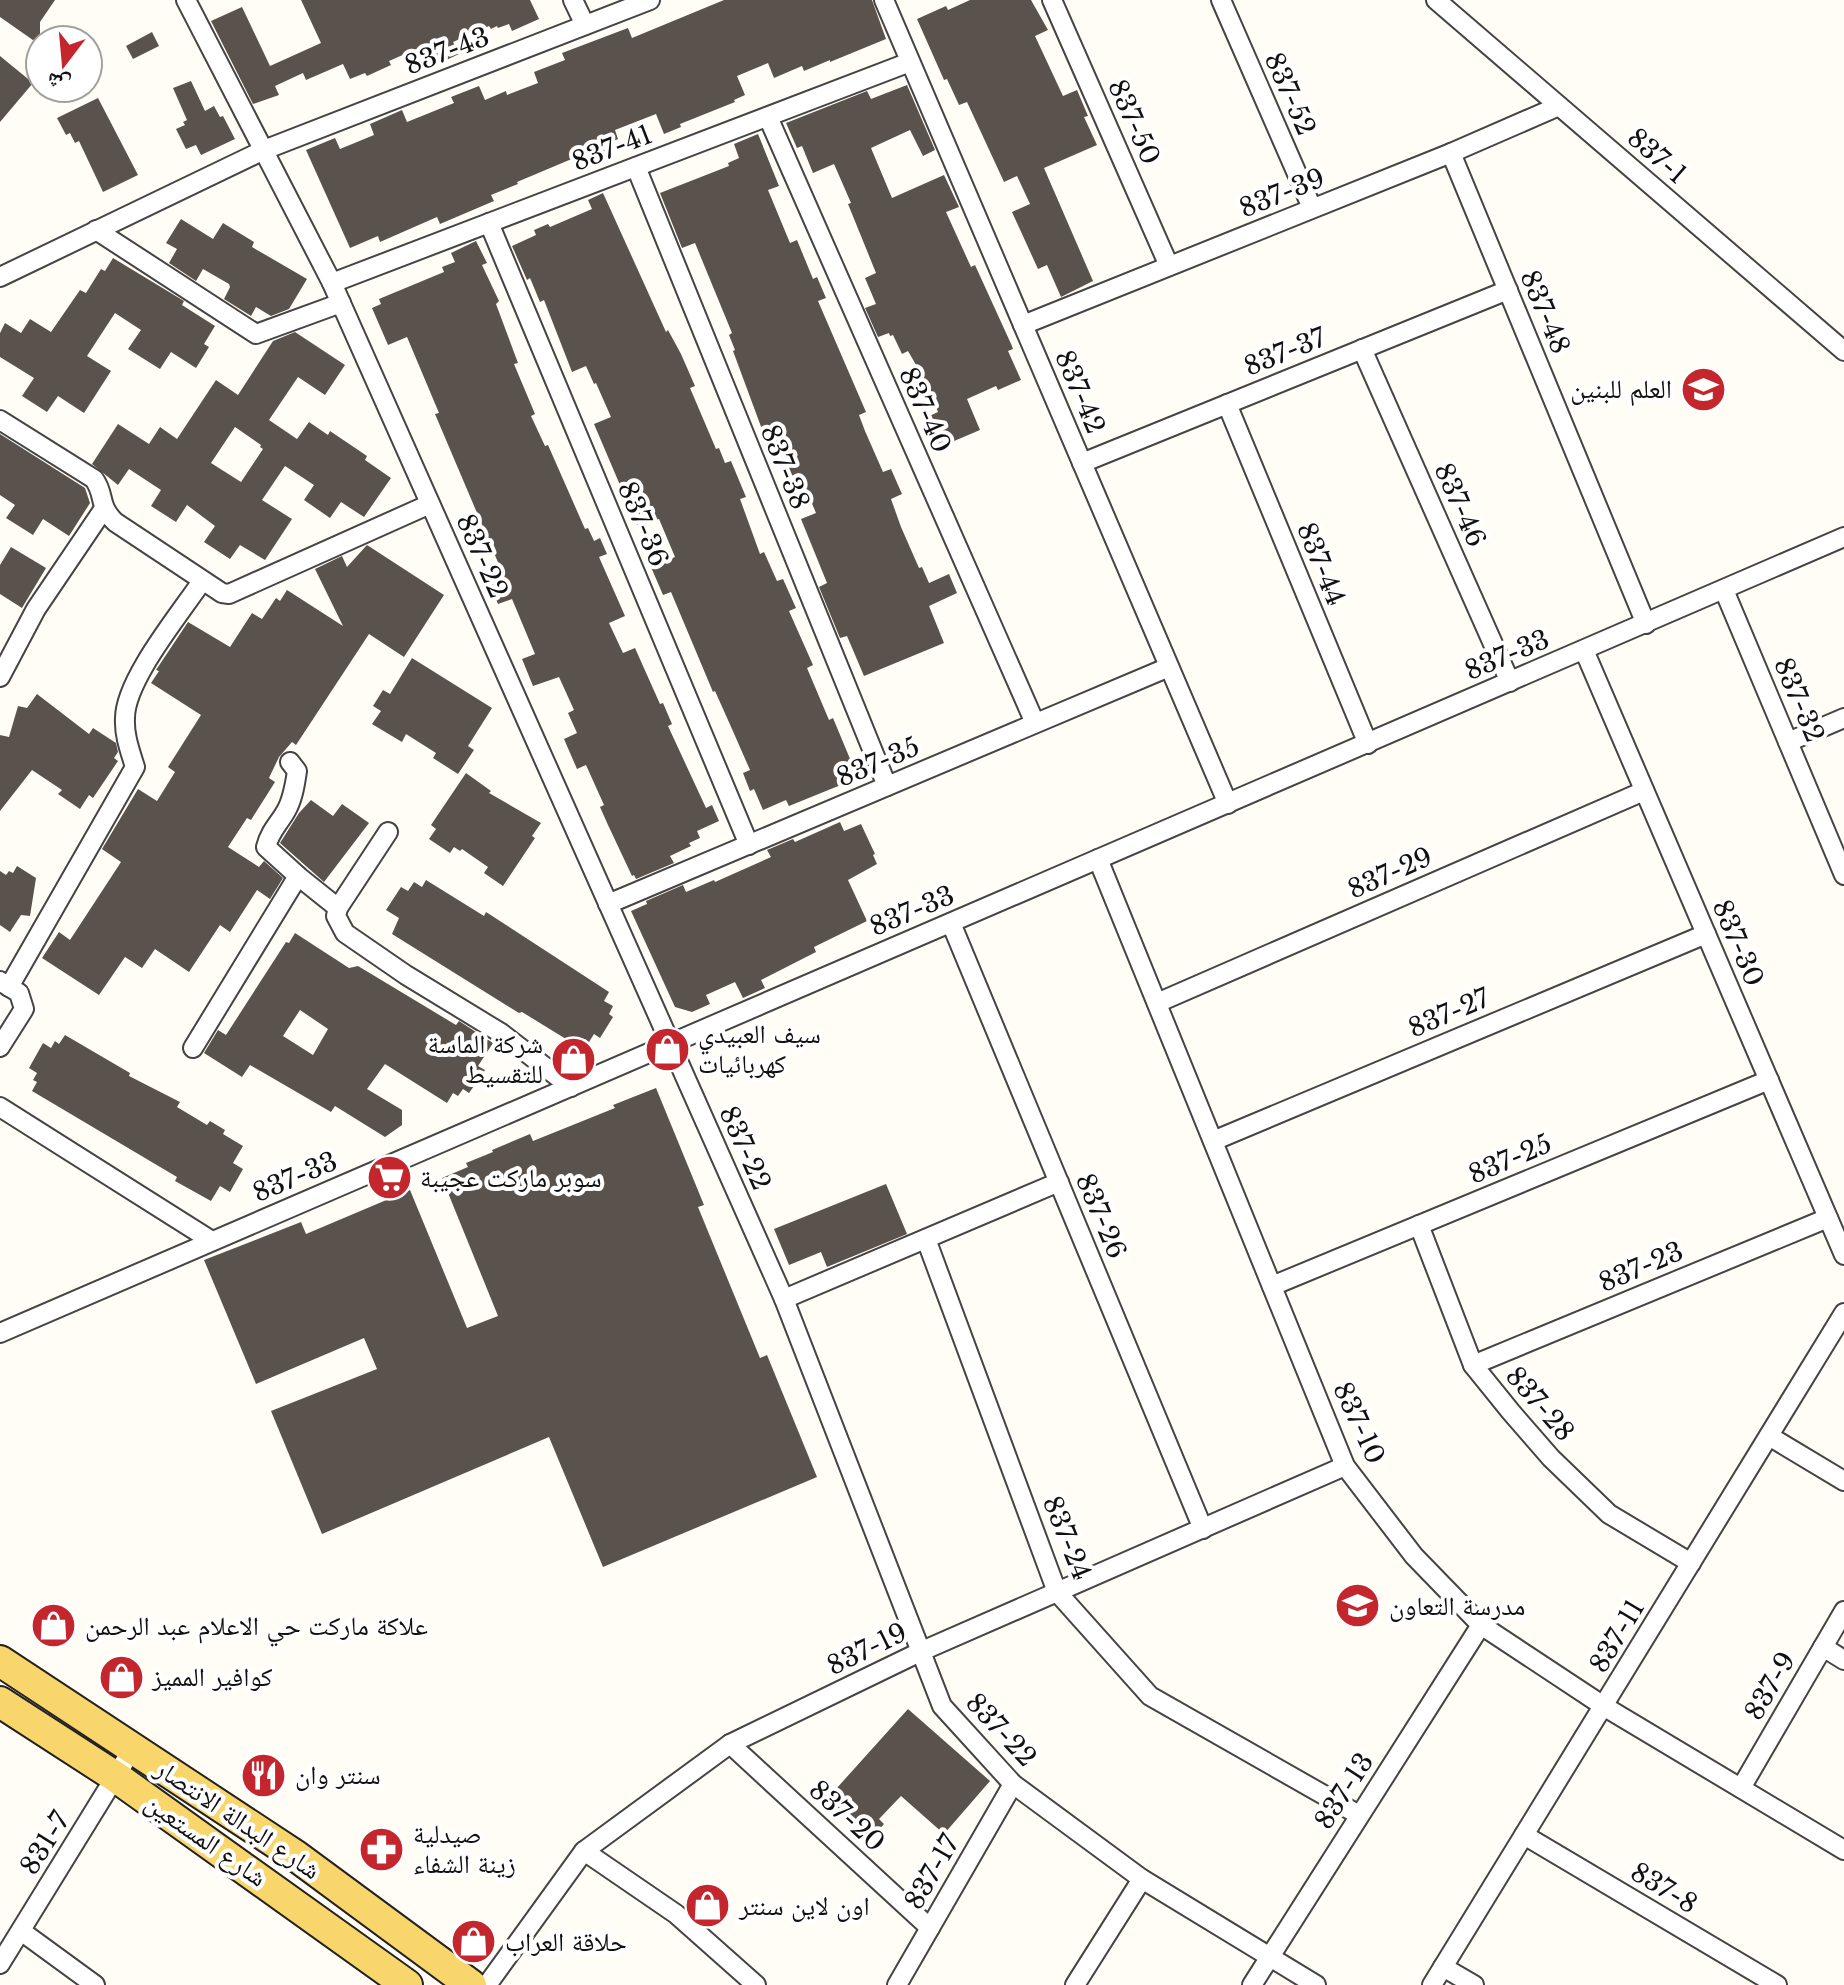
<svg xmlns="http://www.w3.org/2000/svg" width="1844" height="1985" font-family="'Libre Baskerville','Noto Naskh Arabic',serif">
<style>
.building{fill:#5a524d;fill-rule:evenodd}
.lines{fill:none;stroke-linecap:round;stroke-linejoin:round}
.minor-casing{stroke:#444;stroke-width:22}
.primary-casing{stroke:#222;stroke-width:34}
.minor{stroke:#fff;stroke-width:18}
.primary{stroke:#f9d66b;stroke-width:30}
.labels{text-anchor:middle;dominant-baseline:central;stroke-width:8;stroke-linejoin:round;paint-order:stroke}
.street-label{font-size:26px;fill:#111;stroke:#fff}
.poi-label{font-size:26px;fill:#111;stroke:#fff;text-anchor:start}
</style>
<rect width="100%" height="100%" fill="#fffdf5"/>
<g class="building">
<polygon points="0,0 55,0 40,22 40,45 0,17"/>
<polygon points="301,0 530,0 539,19 512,31 509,24 498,28 497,26 491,29 489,26 453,42 459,54 440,63 433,46 423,51 421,47 389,61 391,65 367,76 365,73 350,79 343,64 306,80 303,73 275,86 279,95 253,104 211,21 242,7 270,66 321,43"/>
<polygon points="724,0 872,0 886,39 830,62 830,60 804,71 802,66 774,78 768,63 737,76 745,95 734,100 735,102 680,124 681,127 664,134 656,114 615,130 618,139 603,146 605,152 577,164 574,158 517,182 518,184 491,195 494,201 440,224 437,217 380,242 378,236 350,248 306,150 335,138 340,149 374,135 370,124 402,110 407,122 454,103 451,97 479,86 485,100 506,91 507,95 538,83 534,72 565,60 562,53 628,28 632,38"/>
<polygon points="970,0 1031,0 1048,30 1035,36 1063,96 1077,90 1088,116 1084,117 1097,145 1044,168 1093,281 1061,297 1047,265 1038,269 1012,212 1030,204 1017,176 1004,182 967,102 959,105 947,79 944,80 917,19 946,6 948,10"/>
<polygon points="152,32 159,46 133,59 126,46"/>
<polygon points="0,56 33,83 0,122"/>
<polygon points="191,81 205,111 214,106 220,117 223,116 235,139 201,155 196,145 186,149 176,129 185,125 183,122 187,120 173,88"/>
<polygon points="907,85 935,150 923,156 910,130 871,148 892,198 944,175 959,207 946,212 971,267 975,265 1012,346 1013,349 1008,351 1021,380 998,390 996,386 967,399 980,430 940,447 927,417 938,412 923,377 908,351 902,354 893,335 890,336 889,333 878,337 865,308 876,304 865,278 876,273 848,204 851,203 834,164 813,173 802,146 797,148 786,123 867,91 871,99"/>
<polygon points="98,98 138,175 103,192 79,141 75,143 70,133 66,135 57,118"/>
<polygon points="758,134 779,186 768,190 790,243 797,240 813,279 817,277 826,298 818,301 866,412 859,415 865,431 883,472 891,469 902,494 891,499 901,527 919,568 922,567 929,583 949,574 957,593 929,606 944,643 864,676 847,636 840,638 819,587 827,583 801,519 816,513 799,473 791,476 778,447 770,451 733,351 735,350 729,335 732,333 695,243 682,248 660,193 729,166 728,163 739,158 734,144"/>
<polygon points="603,193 666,332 668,330 681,354 695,386 690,388 716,449 719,448 725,463 731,461 746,497 740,499 760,554 764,552 777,581 783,579 796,608 789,611 813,665 807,668 829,720 833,718 858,778 789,806 786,800 763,810 754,789 750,791 743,773 750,770 732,729 715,691 713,692 671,592 663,595 651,567 675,557 659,519 637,525 594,424 611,417 596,383 594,384 586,366 572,372 544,300 540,302 530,278 527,280 512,246 536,235 534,230 548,224 550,227 592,209 588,200"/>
<polygon points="181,219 213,239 223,223 254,242 252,247 307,279 289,309 271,316 256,307 251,316 224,299 230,287 229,284 203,269 196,281 169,263 177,249 166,243"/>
<polygon points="476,241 487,263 482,265 499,301 496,304 518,363 514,364 535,414 531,416 545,446 548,445 585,529 588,528 594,541 600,538 607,554 599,557 625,616 609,623 623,653 635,648 660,704 663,703 672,724 668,726 706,808 712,805 719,821 697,831 700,838 689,843 691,846 670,856 674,863 636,879 634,875 632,876 608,825 600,807 604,805 586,765 577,769 564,739 577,733 568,713 574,710 559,677 533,686 522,659 535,654 512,599 498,604 485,573 500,567 435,414 439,413 407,337 388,345 372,308 381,304 379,299 444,272 442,267 455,262 451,253"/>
<polygon points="113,258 184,301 182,305 215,326 204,344 209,347 196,368 171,352 160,369 128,349 141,330 115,313 87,356 111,371 84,413 58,396 47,412 22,396 34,378 0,357 0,333 5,323 21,333 30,319 51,332 80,290 86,293 101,269 105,271"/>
<path d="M295,332L345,365L325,395L298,377L269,420L297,439L309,422L328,435L330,431L367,456L365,460L391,478L364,517L341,502L330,518L304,500L314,485L285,466L262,500L292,519L265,560L240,545L230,559L204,542L215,526L187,505L176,522L151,506L161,490L129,469L118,485L92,464L118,424L149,444L160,427L177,439L216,380L238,395L273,341ZM235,427L261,445L260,447L263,449L241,482L211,463Z"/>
<polygon points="0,434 85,488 90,503 69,536 43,519 33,535 6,518 15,505 0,495"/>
<polygon points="367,545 444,595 404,657 369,634 296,745 292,742 279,757 269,778 275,782 251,820 247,818 228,847 259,867 264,861 283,878 270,899 257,890 230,932 220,925 189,972 155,949 142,968 125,957 99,995 42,958 59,932 70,940 121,862 102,849 138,789 157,801 175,772 168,767 201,715 151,683 159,671 156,670 188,622 230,647 252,613 262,619 276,598 280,601 287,590 343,626 315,569 342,556 347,567"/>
<polygon points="11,547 46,568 22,608 0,594 0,565"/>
<polygon points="412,658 492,708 468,746 474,750 458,774 433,758 436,753 406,734 402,742 372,724 381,711 373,706 383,690 390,694"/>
<polygon points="37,694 89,734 93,728 116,743 118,752 114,758 118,761 93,798 89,795 80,809 58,794 62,790 32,770 0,811 0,735 9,737 18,706 27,708"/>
<polygon points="466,773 491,791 489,793 541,823 532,836 535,838 503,886 484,873 488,867 462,849 460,851 454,847 450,853 429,839 436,829 431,825"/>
<polygon points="311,800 333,816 342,804 369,823 324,882 280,843 299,813"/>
<polygon points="840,822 844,831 861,824 875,854 873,855 877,864 848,880 867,921 814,947 816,952 761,980 765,988 743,998 735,982 706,995 710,1004 692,1012 675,1007 631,911 647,904 646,901 683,885 686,892 714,880 715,882 771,857 767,850 793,839 795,842"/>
<polygon points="17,866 36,878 30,916 21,915 10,932 0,925 0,871 6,875 9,871 13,873"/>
<polygon points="426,880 484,916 486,912 609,992 604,1001 613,1006 609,1014 613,1017 600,1038 594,1034 589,1042 585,1039 579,1047 522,1012 519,1013 392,934 399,918 386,910 401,887 408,891 414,882 422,887"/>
<path d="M295,933L349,968L358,966L456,1025L459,1021L493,1043L478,1066L485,1070L469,1093L463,1089L458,1096L453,1093L447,1103L385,1064L367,1089L402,1110V1125L385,1137L335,1106L331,1112L250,1065L242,1077L204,1053L218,1030L226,1035L286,942L289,943ZM300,1010L328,1029L313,1055L283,1036Z"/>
<polygon points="65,1035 130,1073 129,1076 180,1102 177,1107 207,1125 210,1121 225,1130 223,1134 243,1146 233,1163 243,1169 230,1192 220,1186 211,1201 175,1181 177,1177 32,1091 37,1082 33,1080 37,1073 29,1068 43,1043 51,1048 55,1041 59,1044"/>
<polygon points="656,1088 704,1205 698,1207 760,1358 767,1355 817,1477 603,1567 549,1437 322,1534 271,1411 377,1369 364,1338 256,1384 204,1260 301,1222 306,1234 410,1190 467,1328 498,1316 442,1178 468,1167 466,1163 493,1152 492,1150 530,1134 533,1141 615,1108 613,1105"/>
<polygon points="886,1184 907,1234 827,1267 821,1252 789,1265 774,1229"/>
<polygon points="908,1709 990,1781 944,1834 901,1796 879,1819 884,1824 871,1839 827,1799"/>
</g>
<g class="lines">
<defs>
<g id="minor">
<polyline points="186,0 332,283 784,1299 942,1706 1013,1784 1142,1879 1316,1985"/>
<polyline points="573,0 585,25"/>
<polyline points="884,0 1228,804"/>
<polyline points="1052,0 1169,266"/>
<polyline points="1221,0 1312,208"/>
<polyline points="1436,0 1844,351"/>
<polyline points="768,117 1035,723"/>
<polyline points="1451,153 1646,624"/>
<polyline points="636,167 887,786"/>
<polyline points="489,223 749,845"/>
<polyline points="96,230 256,334 341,303"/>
<polyline points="0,277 264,150 650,0"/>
<polyline points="332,283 910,62"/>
<polyline points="1023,325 1451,153 1559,106"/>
<polyline points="1362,349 1510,682"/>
<polyline points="1227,404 1368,744"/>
<path d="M0,420L94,479C106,496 97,504 115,522L222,593L229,594L430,504"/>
<polyline points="1082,463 1508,290"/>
<polyline points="1724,590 1844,875"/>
<polyline points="1584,650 1844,1255"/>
<polyline points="0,677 36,609 103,510"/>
<polyline points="1788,742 1844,718"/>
<path d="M290,762L297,771C295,784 293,799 286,811C278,825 270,831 266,847L298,876L338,908"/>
<polyline points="388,832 338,908 336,916 345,933 406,975 501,1033 571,1087"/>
<polyline points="1098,859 1345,1466 1414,1556 1481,1625 1605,1707 1844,1850"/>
<polyline points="608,904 1169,667"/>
<polyline points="951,923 1203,1529"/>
<polyline points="0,981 19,993 24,1009 0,1047"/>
<path d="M9,987L135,767C130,751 124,735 125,718C125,680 180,614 202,581"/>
<polyline points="1157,1003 1644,791"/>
<polyline points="193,1048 298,876"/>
<polyline points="0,1107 212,1241"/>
<polyline points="1213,1141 1706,934"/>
<polyline points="1419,1225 1473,1365 1511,1412 1551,1458 1609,1514 1691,1563"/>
<polyline points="926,1239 1057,1592 1150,1696 1359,1815"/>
<polyline points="1272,1286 1769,1080"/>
<polyline points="784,1299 1059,1182"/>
<polyline points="0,1333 1844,537"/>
<polyline points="1473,1365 1828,1218"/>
<polyline points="1769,1436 1844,1481"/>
<polyline points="1823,1647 1844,1660"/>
<polyline points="730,1744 930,1928"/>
<polyline points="1741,1788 1844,1611"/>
<polyline points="1524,1835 1777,1985"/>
<polyline points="584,1851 676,1914 756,1985"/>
<polyline points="21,1931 95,1985"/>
<polyline points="0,1964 133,1748"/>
<polyline points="1443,1967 1474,1985"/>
<polyline points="487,1985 584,1851 730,1744 922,1651 1345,1466"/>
<polyline points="897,1985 1013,1784"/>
<polyline points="1075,1985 1142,1879"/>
<polyline points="1252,1985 1481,1625"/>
<polyline points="1432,1985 1844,1313"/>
</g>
<g id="primary">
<polyline points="0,1661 296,1856 471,1985"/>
<polyline points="0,1702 116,1777 407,1985"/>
</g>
</defs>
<use href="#minor" class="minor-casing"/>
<use href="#primary" class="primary-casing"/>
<use href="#minor" class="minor"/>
<use href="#primary" class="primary"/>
</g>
<defs>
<symbol id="school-disc" viewBox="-11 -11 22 22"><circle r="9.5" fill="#c4262e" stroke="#fff"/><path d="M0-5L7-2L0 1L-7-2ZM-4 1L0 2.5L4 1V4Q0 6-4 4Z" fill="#fff"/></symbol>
<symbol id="shop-disc" viewBox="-11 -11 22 22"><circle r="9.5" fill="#c4262e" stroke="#fff"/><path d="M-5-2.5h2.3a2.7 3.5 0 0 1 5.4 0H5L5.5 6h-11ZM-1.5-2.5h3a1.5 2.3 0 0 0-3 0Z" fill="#fff"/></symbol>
<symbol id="supermarket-disc" viewBox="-11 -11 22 22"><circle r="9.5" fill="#c4262e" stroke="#fff"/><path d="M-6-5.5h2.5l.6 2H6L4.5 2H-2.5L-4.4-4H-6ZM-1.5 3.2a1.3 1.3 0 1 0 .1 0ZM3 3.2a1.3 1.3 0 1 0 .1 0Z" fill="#fff"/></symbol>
<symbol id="restaurant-disc" viewBox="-11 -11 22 22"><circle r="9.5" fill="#c4262e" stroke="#fff"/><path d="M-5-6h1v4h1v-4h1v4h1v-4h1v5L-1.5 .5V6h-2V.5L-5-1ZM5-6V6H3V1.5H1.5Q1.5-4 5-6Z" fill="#fff"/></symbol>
<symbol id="pharmacy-disc" viewBox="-11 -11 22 22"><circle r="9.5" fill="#c4262e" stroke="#fff"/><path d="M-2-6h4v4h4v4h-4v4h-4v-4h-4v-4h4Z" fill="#fff"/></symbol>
</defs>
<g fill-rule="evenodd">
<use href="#school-disc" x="1678" y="364" width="51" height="51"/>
<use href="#shop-disc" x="642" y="1024" width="51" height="51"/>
<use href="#shop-disc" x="548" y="1034" width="51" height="51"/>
<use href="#supermarket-disc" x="364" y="1152" width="51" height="51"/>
<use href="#school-disc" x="1332" y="1580" width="51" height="51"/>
<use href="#shop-disc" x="28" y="1600" width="51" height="51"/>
<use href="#shop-disc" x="96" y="1652" width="51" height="51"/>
<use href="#restaurant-disc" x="238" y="1750" width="51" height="51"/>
<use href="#pharmacy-disc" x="356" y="1824" width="51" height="51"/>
<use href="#shop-disc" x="682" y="1880" width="51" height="51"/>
<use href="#shop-disc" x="448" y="1916" width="51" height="51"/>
</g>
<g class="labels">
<g class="street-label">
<text transform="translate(447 51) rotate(-21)">837-43</text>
<text transform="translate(1290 94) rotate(66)">837-52</text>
<text transform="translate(1134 122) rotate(66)">837-50</text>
<text transform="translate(612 148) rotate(-21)">837-41</text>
<text transform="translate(1657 156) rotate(41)">837-1</text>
<text transform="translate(1282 193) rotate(-22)">837-39</text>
<text transform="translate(1545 312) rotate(67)">837-48</text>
<text transform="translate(1285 352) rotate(-22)">837-37</text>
<text transform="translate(1080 392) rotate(67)">837-42</text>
<text transform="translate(925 410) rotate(66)">837-40</text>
<text transform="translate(785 467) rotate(68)">837-38</text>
<text transform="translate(1460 505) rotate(66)">837-46</text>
<text transform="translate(643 524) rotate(67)">837-36</text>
<text transform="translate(482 556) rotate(66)">837-22</text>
<text transform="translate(1321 564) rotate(68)">837-44</text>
<text transform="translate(1507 655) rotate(-23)">837-33</text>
<text transform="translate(1799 700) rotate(67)">837-32</text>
<text transform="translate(878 762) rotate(-23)">837-35</text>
<text transform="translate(1390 873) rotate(-24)">837-29</text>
<text transform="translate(912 911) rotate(-23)">837-33</text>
<text transform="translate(1738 943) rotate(67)">837-30</text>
<text transform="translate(1449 1013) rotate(-23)">837-27</text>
<text transform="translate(745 1148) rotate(66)">837-22</text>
<text transform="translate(1510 1159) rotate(-23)">837-25</text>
<text transform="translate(295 1177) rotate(-23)">837-33</text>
<text transform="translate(1101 1216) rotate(67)">837-26</text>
<text transform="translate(1641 1267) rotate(-23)">837-23</text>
<text transform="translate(1540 1404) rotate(49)">837-28</text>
<text transform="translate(1359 1423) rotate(65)">837-10</text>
<text transform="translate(1067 1538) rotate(68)">837-24</text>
<text transform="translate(1617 1636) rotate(-59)">837-11</text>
<text transform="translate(867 1649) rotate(-26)">837-19</text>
<text transform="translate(1770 1686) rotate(-60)">837-9</text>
<text transform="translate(1001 1730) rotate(47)">837-22</text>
<text transform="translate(1344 1791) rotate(-57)">837-13</text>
<text transform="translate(847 1816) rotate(42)">837-20</text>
<text transform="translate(238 1819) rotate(34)">شارع البدالة الانتصار</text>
<text transform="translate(206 1840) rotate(35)">شارع المستعين</text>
<text transform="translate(45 1843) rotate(-58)">831-7</text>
<text transform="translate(932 1872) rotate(-60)">837-17</text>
<text transform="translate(1664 1888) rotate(31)">837-8</text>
</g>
<g class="poi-label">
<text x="1672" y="389" text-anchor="end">العلم للبنين</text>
<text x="698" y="1034">سيف العبيدي<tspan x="698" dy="30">كهربائيات</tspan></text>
<text x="543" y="1044" text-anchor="end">شركة الماسة<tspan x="543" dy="30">للتقسيط</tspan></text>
<text x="420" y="1178">سوبر ماركت عجيبة</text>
<text x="1389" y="1606">مدرسة التعاون</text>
<text x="85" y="1626">علاكة ماركت حي الاعلام عبد الرحمن</text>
<text x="152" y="1677">كوافير المميز</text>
<text x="295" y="1775">سنتر وان</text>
<text x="413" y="1834">صيدلية<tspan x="413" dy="30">زينة الشفاء</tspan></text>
<text x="739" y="1906">اون لاين سنتر</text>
<text x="505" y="1942">حلاقة العراب</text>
</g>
</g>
<g transform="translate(64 64) rotate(196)"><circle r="38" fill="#ffffff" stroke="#a0a0a0" stroke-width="2"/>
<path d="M0-6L14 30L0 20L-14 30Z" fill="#c4262e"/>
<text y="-12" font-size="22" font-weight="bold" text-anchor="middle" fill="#111111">ش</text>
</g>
</svg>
